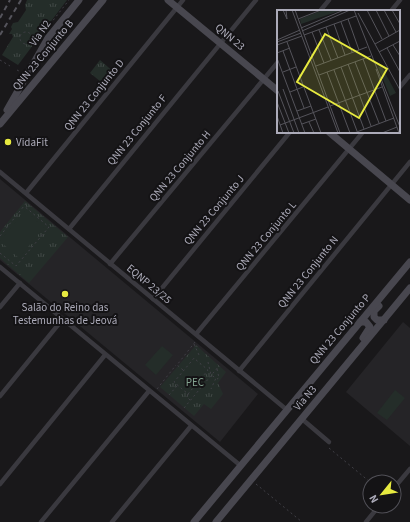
<svg xmlns="http://www.w3.org/2000/svg" width="410" height="522" font-family="'Source Sans 3',sans-serif">
<style>
.built{fill:#252427}
.grass{fill:url(#grass-tufts)}
.pitch{fill:#242d29}
.lines{fill:none;stroke-linecap:round;stroke-linejoin:round}
.path{stroke:#403f46;stroke-width:1;stroke-dasharray:2 3;stroke-linecap:butt}
.street{stroke:#3a393f;stroke-width:4.5}
.secondary{stroke:#48474f;stroke-width:7}
.rail{stroke:#55545c;stroke-width:2;stroke-dasharray:5 4;stroke-linecap:butt}
.poi-dot{fill:#e7ea40;stroke:#141315;stroke-width:1.5}
.labels{text-anchor:middle;dominant-baseline:central;stroke-width:4;stroke-linejoin:round;paint-order:stroke}
.street-label{font-size:11px;fill:#acabb9;stroke:#141315}
.poi-label{font-size:11px;fill:#acabb9;stroke:#141315;text-anchor:start}
.park-label{font-size:11px;fill:#83a390;stroke:#141315}
.inset-road{fill:none;stroke:#54535a;stroke-width:1}
.view{fill:#e7ea40;fill-opacity:0.15;stroke:#e7ea40;stroke-width:2}
.inset-edge{fill:none;stroke:#acabb9;stroke-width:2}
</style>
<defs>
<pattern id="grass-tufts" width="24" height="20" patternUnits="userSpaceOnUse"><rect width="24" height="20" fill="#242d29"/><path d="M3 7l-1-3M5 7V3M7 7l1-3M15 17l-1-3M17 17v-4M19 17l1-3" fill="none" stroke="#414946"/></pattern>
</defs>
<rect width="100%" height="100%" fill="#19181a"/>
<g class="built">
<polygon points="0,179 258,394 220,442 0,260"/>
<polygon points="403,322 410,328 410,446 346,392"/>
</g>
<g class="grass">
<polygon points="27,0 67,0 18,65 2,55 13,37 12,34 9,34 12,29 11,27 13,23 18,22 26,10 25,5"/>
<polygon points="100,60 116,74 106,86 90,73"/>
<polygon points="25,201 68,237 29,283 0,258 0,232"/>
<polygon points="196,345 226,372 218,383 223,394 211,409 204,404 194,416 160,387"/>
</g>
<g class="pitch">
<polygon points="25,211 44,227 19,258 0,241"/>
<polygon points="162,346 173,355 156,375 145,365"/>
<polygon points="194,359 207,371 188,393 175,382"/>
<polygon points="395,390 405,398 387,420 377,413"/>
</g>
<g class="lines">
<g class="path">
<circle cx="26" cy="38" r="6"/>
<polyline points="44,32 69,0"/>
<polyline points="0,60 10,66"/>
<polyline points="17,70 21,72"/>
<polyline points="0,236 28,201"/>
<polyline points="0,253 16,266 49,227 24,206"/>
<polyline points="194,344 199,355"/>
<polyline points="208,362 211,375 216,378 211,389"/>
<polyline points="217,369 219,378 217,379"/>
<polyline points="183,370 177,365 195,342"/>
<polyline points="157,389 176,365"/>
<polyline points="188,394 208,370 195,359"/>
<polyline points="169,395 177,386"/>
<polyline points="190,400 187,397 188,394 174,382 195,357 196,357"/>
<polyline points="184,408 219,366"/>
<polyline points="329,448 370,482"/>
<polyline points="256,484 302,522"/>
</g>
<g class="street">
<polyline points="320,11 329,0"/>
<polyline points="391,11 400,0"/>
<polyline points="399,88 410,75"/>
<polyline points="0,172 287,410"/>
<polyline points="26,193 183,0"/>
<polyline points="69,229 256,0"/>
<polyline points="110,264 278,62"/>
<polyline points="0,267 241,466"/>
<polyline points="153,299 290,132"/>
<polyline points="0,307 20,283"/>
<polyline points="196,334 363,132"/>
<polyline points="239,371 410,162"/>
<polyline points="0,396 62,320"/>
<polyline points="302,419 329,442"/>
<polyline points="0,484 105,355"/>
<polyline points="394,488 410,469"/>
<polyline points="41,522 149,391"/>
<polyline points="112,522 191,426"/>
<polyline points="366,522 379,506"/>
</g>
<g class="secondary">
<polyline points="168,0 278,91"/>
<polyline points="7,110 48,38 79,0"/>
<polyline points="0,124 103,0"/>
<polyline points="329,132 410,200"/>
<polyline points="379,306 374,311 374,317 377,320 384,320"/>
<polyline points="360,322 366,322 370,327 363,338"/>
<polyline points="194,522 410,262"/>
<polyline points="216,522 410,288"/>
</g>
<g class="rail">
<polyline points="0,18 10,0"/>
<polyline points="0,35 21,0"/>
</g>
</g>
<g class="poi-dot">
<circle cx="8" cy="142" r="4"/>
<circle cx="65" cy="294" r="4"/>
</g>
<g class="labels">
<g class="street-label">
<text transform="translate(40 33) rotate(-55)">Via N2</text>
<text transform="translate(230 37) rotate(40)">QNN 23</text>
<text transform="translate(43 55) rotate(-50)">QNN 23 Conjunto B</text>
<text transform="translate(94 95) rotate(-51)">QNN 23 Conjunto D</text>
<text transform="translate(137 130) rotate(-51)">QNN 23 Conjunto F</text>
<text transform="translate(180 166) rotate(-50)">QNN 23 Conjunto H</text>
<text transform="translate(214 210) rotate(-50)">QNN 23 Conjunto J</text>
<text transform="translate(266 236) rotate(-50)">QNN 23 Conjunto L</text>
<text transform="translate(308 272) rotate(-51)">QNN 23 Conjunto N</text>
<text transform="translate(149 284) rotate(40)">EQNP 23/25</text>
<text transform="translate(340 329) rotate(-50)">QNN 23 Conjunto P</text>
<text transform="translate(305 398) rotate(-50)">Via N3</text>
</g>
<g class="poi-label">
<text x="16" y="142">VidaFit</text>
<text x="65" y="307" text-anchor="middle">Salão do Reino das<tspan x="65" dy="13">Testemunhas de Jeová</tspan></text>
</g>
<g class="park-label">
<text x="195" y="382">PEC</text>
</g>
</g>
<g transform="translate(277 10)">
<rect width="123" height="123" fill="#19181a"/>
<path d="M104,56L106,59L119,83L113,86L101,57Z" fill="#242d29"/>
<path d="M46,0H65L24,14L23,9Z" fill="#242d29"/>
<path class="inset-road" d="M6,0L10,9L9,0M15,0L61,123M18,0L63,123M77,0L123,117M90,0L105,29M99,0L112,26M107,0L119,22M115,0L123,14M81,3L123,80M21,9L44,0M71,9L82,40M64,12L75,42M57,14L68,45M49,17L61,48M24,18L67,0M42,20L54,50M25,21L73,0M35,22L47,53M27,25L79,6M0,30L23,20M0,32L24,23M10,32L44,123M98,34L123,20M0,35L25,26M116,35L123,46M110,38L123,62M6,41L27,98M102,42L123,31M0,43L13,38M0,48L28,123M86,49L109,111M78,52L102,113M71,54L94,116M39,56L90,37M64,57L87,119M99,59L122,123M57,60L80,121M6,62L19,57M50,62L73,123M42,65L94,46M6,79L22,123M1,81L17,123M13,82L26,77M0,92L12,123M53,96L105,77M20,101L34,96M0,106L6,123M32,112L37,123M25,114L39,109M3,115L51,97M77,123L117,108M105,123L120,117"/>
<path class="view" d="M48,24L110,59L82,108L20,72Z"/>
<rect width="123" height="123" class="inset-edge"/>
</g>
<g transform="translate(382 494) rotate(240)"><circle r="19" fill="#141315" stroke="#515057"/>
<path d="M0-3L7 15L0 10L-7 15Z" fill="#e7ea40"/>
<text y="-6" font-size="11" font-weight="bold" text-anchor="middle" fill="#acabb9">N</text>
</g>
</svg>
